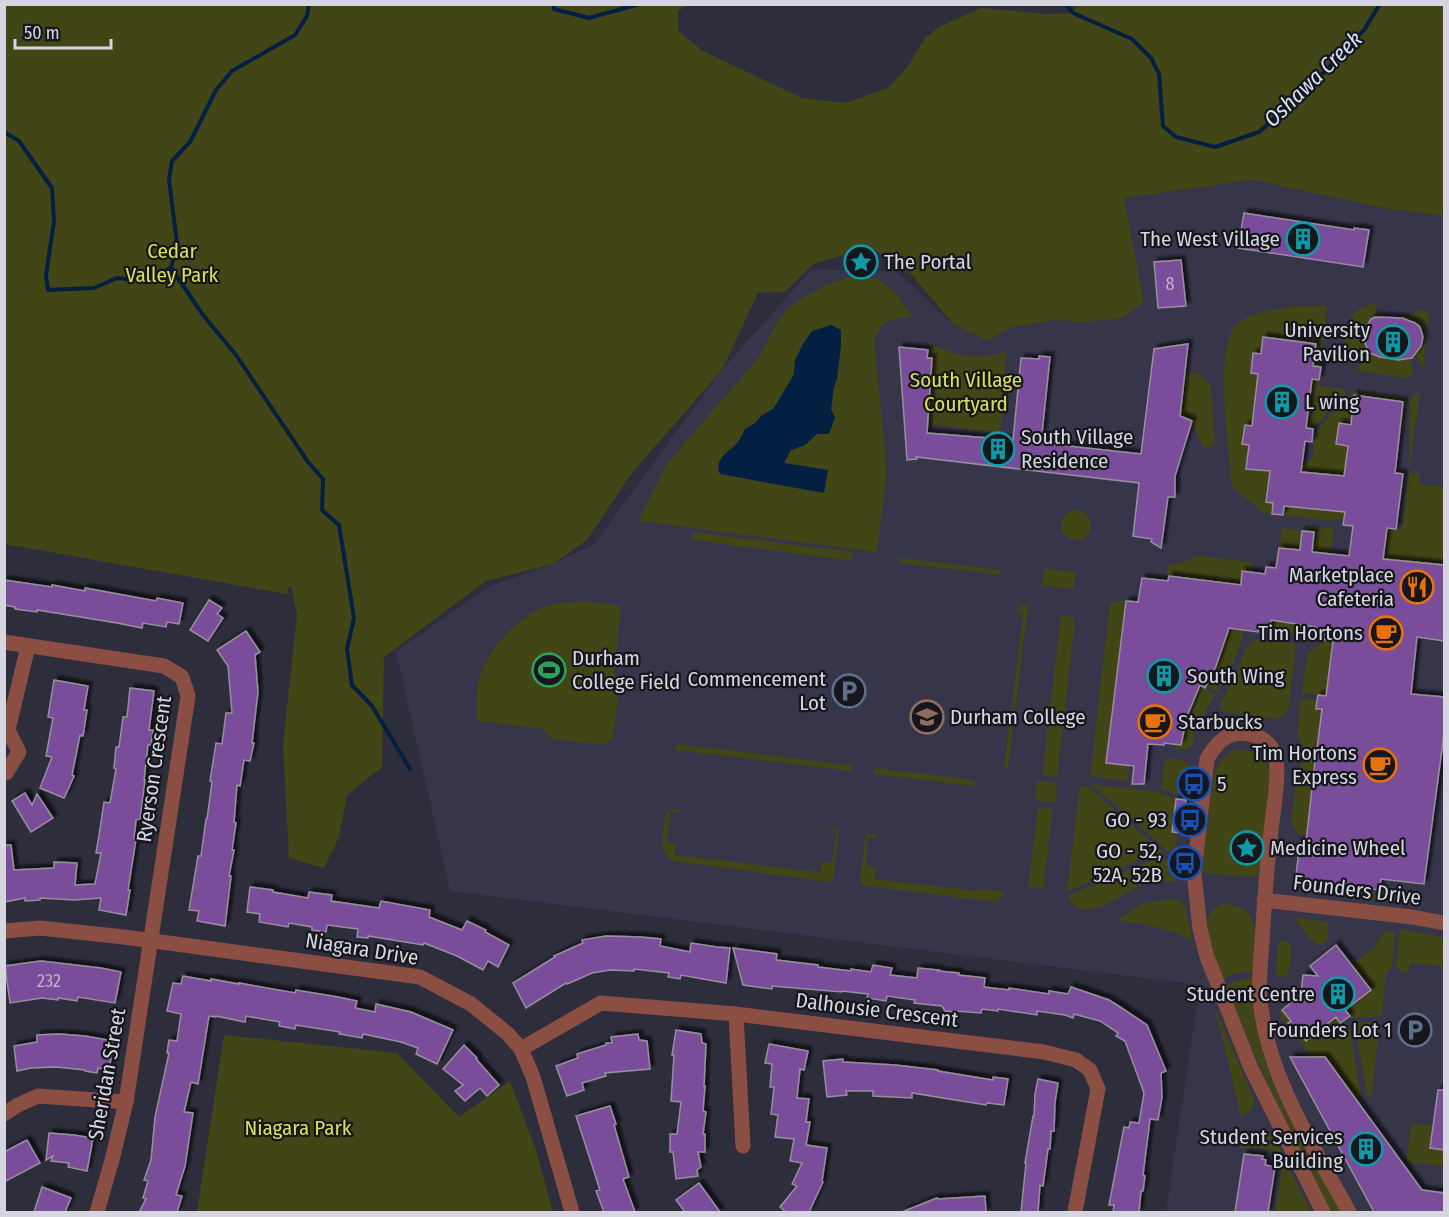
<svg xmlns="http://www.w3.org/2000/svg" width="1449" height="1217" font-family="'Fira Sans Condensed',sans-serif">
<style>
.built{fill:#36354a}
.green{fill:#424516}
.water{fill:#031f42}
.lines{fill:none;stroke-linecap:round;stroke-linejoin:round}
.stream{stroke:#031f42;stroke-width:4}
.building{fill:#794d99;stroke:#978e9f;stroke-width:1.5;filter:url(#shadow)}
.street{stroke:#8a4e43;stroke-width:15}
.labels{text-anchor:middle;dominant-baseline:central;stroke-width:4.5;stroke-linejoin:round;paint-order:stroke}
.number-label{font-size:18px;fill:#bfb4ce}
.poi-label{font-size:21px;fill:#d6d6e0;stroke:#16161d;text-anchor:end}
.park-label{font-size:21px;fill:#d9e05a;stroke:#16161d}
.street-label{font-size:21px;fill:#d6d6e0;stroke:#16161d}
.water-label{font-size:22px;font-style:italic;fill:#d5e4f8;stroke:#16161d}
</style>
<defs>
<filter id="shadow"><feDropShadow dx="4" dy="-4" stdDeviation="1.5" flood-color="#0009"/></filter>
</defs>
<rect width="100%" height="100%" fill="#2e2d3c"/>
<polygon class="built" points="1253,180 1388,209 1444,216 1444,1212 1166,1212 1200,985 450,891 396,651 490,586 553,564 594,544 722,370 811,270 896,271 954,325 988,341 1009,328 1055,320 1082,322 1124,198"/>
<g class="green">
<polygon points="1078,5 1444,5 1444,216 1388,209 1253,180 1124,198 1144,302 1123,318 1082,322 1055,320 1009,328 988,341 954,325 910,273 870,247 813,264 785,292 758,293 722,370 631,474 587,540 553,564 486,581 384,657 382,767 347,795 339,837 324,868 289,858 283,745 297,614 291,586 289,586 287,594 5,544 5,5 688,5 678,11 678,31 703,51 802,98 846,103 888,88 906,69 925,38 939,27 981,8 1047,14 1073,13"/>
<path d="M858,274L882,281L899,297L913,317C890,319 884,318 874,341L886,461V480L877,552L638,521L666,465L759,357L776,324L790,306L826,285Z"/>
<path d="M1372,304L1377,305L1375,317C1362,324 1363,336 1367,348L1351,365C1336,346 1345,308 1372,304Z"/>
<path d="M1298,306H1327L1320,364L1321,367L1313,366L1316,344L1263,337L1261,354L1253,353L1251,373L1258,374L1252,426L1245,425L1242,444L1249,445L1270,471L1266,502L1273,503L1272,514L1262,513L1250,501L1232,488C1230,456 1210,340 1240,321C1256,311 1279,309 1298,306Z"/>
<path d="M1415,310L1429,312L1423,369L1415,355C1429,336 1424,326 1403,318L1404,315L1414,316Z"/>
<path d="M930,343C957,357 976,360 1006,352L1000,433L928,424Z"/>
<path d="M1371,354C1384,359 1396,360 1410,358L1412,363V377L1403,378L1361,371L1356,369L1366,357L1367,358Z"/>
<polygon points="1185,370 1202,376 1211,387 1215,444 1205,449 1203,447 1192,421 1180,416"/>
<polygon points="1312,379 1319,380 1319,386 1346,389 1345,393 1313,429 1306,428"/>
<path d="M1355,391L1405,397L1404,423H1401L1403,402L1354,395L1350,424L1339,423L1336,444L1348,446L1344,476L1288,470C1302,464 1313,465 1314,447C1314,442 1314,437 1316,433C1324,419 1344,402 1355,391Z"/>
<polygon points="1420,391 1409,472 1420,474 1419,484 1444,487 1444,565 1393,560 1389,586 1380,585 1387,528 1402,530 1409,472 1410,402 1412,397"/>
<polygon points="1284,506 1344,512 1344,518 1330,521 1283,515"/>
<circle cx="1076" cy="525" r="15"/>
<polygon points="1307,526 1334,529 1331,554 1280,548 1282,528 1306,531"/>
<polygon points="693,532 853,552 852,561 692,540"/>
<path d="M1197,556L1253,562L1252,572L1242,571L1241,585L1166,576L1168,565C1179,564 1187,562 1197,556Z"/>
<polygon points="900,558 1001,570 1000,575 899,563"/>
<polygon points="1044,568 1076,572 1074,589 1042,586"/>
<path d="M583,601L621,606L614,674L620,683L613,737L605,745L551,739L543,729L477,721C477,709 476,696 478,684C486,650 517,615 551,605C561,602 572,602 583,601Z"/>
<polygon points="1118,601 1126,601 1106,762 1129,766 1128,781 1090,776 1110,603"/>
<polygon points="1019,605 1028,606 1008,769 1004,769 1023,614 1018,613"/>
<polygon points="1061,615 1073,617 1075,621 1057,777 1042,775"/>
<polygon points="1271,620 1305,625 1303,636 1270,631"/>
<path d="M1245,624C1242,648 1230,671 1217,692L1206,686L1216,666L1229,628Z"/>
<polygon points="1326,638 1333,638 1326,696 1302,693 1307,654 1325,640"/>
<polygon points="1261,639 1294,643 1296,646 1288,709 1282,717 1275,719 1224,712 1220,707 1221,702 1236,674 1246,648 1255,640"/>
<polygon points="1200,685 1215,695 1195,729 1192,745 1186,750 1175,749 1176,744 1181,745 1187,716"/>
<path d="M1301,698L1317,700L1316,709H1322L1317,749L1314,748L1313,750C1304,749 1300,744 1297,736Z"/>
<polygon points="676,744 851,765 851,771 675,750"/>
<path d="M1234,750C1254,750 1267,754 1270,776L1258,876L1253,877L1213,874L1202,872L1213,777C1218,764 1222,757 1234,750Z"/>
<polygon points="1165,758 1183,760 1190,767 1186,798 1161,789"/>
<polygon points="1305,760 1315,761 1307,835 1297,834 1291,822 1298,769"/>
<polygon points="875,768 975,780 974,786 874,774"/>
<polygon points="1037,781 1057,783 1055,803 1035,800"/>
<polygon points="1091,784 1158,792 1176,799 1172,832 1178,832 1175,850 1170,853"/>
<polygon points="1080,786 1088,787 1166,855 1149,857 1139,860 1069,891 1067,891"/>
<polygon points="1038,807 1053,809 1043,889 1028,886"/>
<path d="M671,809L679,810L682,813L670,812L667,842L676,844L675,855L820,872L822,862L832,863L836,832L826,830L829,829L836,830L838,834V842L833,877L829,882L673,861C668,858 665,854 663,849C662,844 664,817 667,813C668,811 670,811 671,809Z"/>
<path d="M867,834H877L878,838L868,837L866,866L876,868L875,879L979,891V889L1004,891C1003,897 1001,899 995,902L866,886L862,884L860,879L865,839Z"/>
<path d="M1168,859L1176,865V881C1166,883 1157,879 1147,882C1128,888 1082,931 1068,896L1142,864L1150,861Z"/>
<polygon points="1380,887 1410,890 1419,894 1410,901 1404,902 1335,895 1336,889 1376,893"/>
<path d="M1169,899L1180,901L1185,906L1192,941C1168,927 1143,924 1116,920L1142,904Z"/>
<path d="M1223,904C1266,905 1254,942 1253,972L1238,973L1223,979C1215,957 1191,915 1223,904Z"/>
<path d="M1294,917L1327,922C1328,926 1329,933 1328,937C1327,941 1325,943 1322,944C1312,947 1299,924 1294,917Z"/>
<polygon points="1400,929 1444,938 1444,967 1411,963 1408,973 1402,972 1396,966"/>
<polygon points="1385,930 1395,933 1392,968 1386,974 1382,1016 1351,1018 1345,1010 1371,990 1351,964 1372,950"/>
<polygon points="1278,941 1289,942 1292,947 1288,977 1279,976 1276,973"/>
<path d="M1246,978H1253C1255,999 1255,1022 1260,1042C1275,1103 1311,1158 1342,1212H1331C1292,1138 1257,1063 1226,985Z"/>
<polygon points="1215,1008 1255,1101 1252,1109 1241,1117"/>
<polygon points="1282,1010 1291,1021 1289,1024 1296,1033 1299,1031 1306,1041 1336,1017 1340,1023 1342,1022 1350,1031 1363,1105 1361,1107 1325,1057 1312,1057 1278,1013"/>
<polygon points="1350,1022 1380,1022 1372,1096 1367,1096 1355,1027"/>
<polygon points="224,1035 397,1053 459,1117 510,1081 536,1150 553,1212 197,1212"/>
<polygon points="1411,1124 1433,1126 1431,1148 1444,1150 1444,1166 1406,1162"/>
<path d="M1265,1130C1275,1134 1278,1145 1282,1153L1260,1148H1239L1240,1140L1253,1134Z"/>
<polygon points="1284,1158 1311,1212 1275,1212"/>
</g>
<path class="water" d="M831,325L841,330V345L837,379L834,387L831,409L835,418L829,434H817L805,445L791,450L784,463L828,470L824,493L720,474C713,459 729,452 738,442C741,438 743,433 745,429L755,423L761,416L774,408L794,374L795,360L803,344L812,331Z"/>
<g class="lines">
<g class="stream">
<polyline points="554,4 554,9 589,18 640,4"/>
<polyline points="1065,4 1073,13 1132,39 1151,58 1159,74 1163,126 1176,137 1215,147 1259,132 1312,85 1364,30 1380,4"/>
<polyline points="4,132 19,141 52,188 54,221 46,275 48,290 94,288 117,278 145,281 171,268"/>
<polyline points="171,268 203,315 236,355 308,462 323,479 322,510 339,525 354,618 347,649 352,685 372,706 410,769"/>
<polyline points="171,268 177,244 169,179 172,161 190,142 216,90 232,71 295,35 307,16 309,4"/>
</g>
</g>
<g class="building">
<polygon points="1244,213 1354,230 1354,228 1369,230 1363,267 1238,248"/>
<polygon points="1181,260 1186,306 1158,308 1154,262"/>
<polygon points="1375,317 1402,318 1415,323 1420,327 1423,337 1421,346 1412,358 1398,360 1380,357 1369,353 1363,338 1364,330 1371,319"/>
<polygon points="1263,337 1316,344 1313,366 1321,367 1320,374 1319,380 1312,379 1306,428 1313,429 1312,442 1305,441 1301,472 1344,476 1348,446 1336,444 1339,423 1351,425 1354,395 1403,402 1395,473 1403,474 1396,529 1387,528 1383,559 1444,565 1444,641 1417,637 1411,694 1444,697 1444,734 1424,884 1381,879 1379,890 1322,883 1322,886 1295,883 1300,842 1306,842 1315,761 1312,761 1314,748 1317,749 1322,709 1316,709 1317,700 1318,695 1326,696 1333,641 1314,638 1315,627 1271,620 1270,630 1259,628 1258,632 1229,628 1216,666 1205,688 1200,685 1187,716 1181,745 1164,743 1164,745 1148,744 1144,784 1132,784 1134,766 1106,763 1126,601 1138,602 1142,578 1168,581 1169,576 1241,585 1242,571 1265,574 1266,567 1276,568 1279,548 1300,550 1302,531 1314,532 1312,552 1349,556 1353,526 1343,525 1345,512 1284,506 1283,515 1272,514 1273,503 1266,502 1270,471 1246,469 1249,445 1242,444 1245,425 1252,426 1258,374 1251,373 1253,353 1261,354"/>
<polygon points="1188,344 1180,416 1192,421 1175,476 1175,497 1168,497 1161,548 1151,542 1152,539 1133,536 1139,483 916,457 917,459 907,460 899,347 928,350 927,358 932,358 927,433 1013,440 1021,358 1039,359 1039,356 1050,357 1041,443 1141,454 1154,349"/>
<polygon points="4,580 52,587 52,585 85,591 85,588 156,601 157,598 183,603 179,624 167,622 166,627 143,623 142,628 117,623 37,610 37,612 15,609 15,607 4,605"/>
<polygon points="209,600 222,608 217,614 223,618 208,641 190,630"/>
<polygon points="246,631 260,652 255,655 258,692 252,743 254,743 250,761 244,760 240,786 237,785 234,822 236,823 232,850 234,850 229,876 231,876 225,926 197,921 199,911 189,910 198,856 201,856 206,819 207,819 212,782 210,781 216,743 222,744 226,713 232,713 228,666 217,650"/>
<polygon points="54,680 88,686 84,710 87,710 83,736 80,735 72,775 74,776 64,798 40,788 52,757 46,756 53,718 48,717"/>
<polygon points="130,688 154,691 149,730 153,730 151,745 148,745 144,780 145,780 140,819 136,820 134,839 136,839 128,890 130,890 126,915 99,910 101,898 74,900 40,898 40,900 25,901 25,898 4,902 4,845 11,845 14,870 54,868 54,862 77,863 75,885 95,884 101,853 96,853 100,829 104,802 110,803 116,769 114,768 116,747 119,747 123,717 127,717"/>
<polygon points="25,793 32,805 37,794 53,818 31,832 12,801"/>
<polygon points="1176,799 1186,800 1182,833 1172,832"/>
<polygon points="250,887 273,890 273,892 308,898 309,892 332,895 331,901 379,908 381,901 430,910 429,917 462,930 467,921 486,930 485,932 509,945 498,967 488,961 483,970 457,956 424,943 423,945 368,936 368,938 357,937 358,929 327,925 326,932 312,930 312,927 289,923 288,927 259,922 260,914 247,912"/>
<polygon points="606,936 641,937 661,939 660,946 690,952 691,943 717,947 730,948 726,983 681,975 680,979 668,977 669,973 634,969 634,971 610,970 592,973 567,984 566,983 526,1008 513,983 555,957 554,956 583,943 582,940"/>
<polygon points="1336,945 1371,990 1345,1010 1350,1016 1340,1023 1336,1017 1306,1041 1299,1031 1296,1033 1288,1023 1291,1021 1282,1010 1301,994 1303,975 1318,976 1310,966"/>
<polygon points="733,948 777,954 776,960 818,965 818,967 851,971 851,969 871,972 873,965 892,968 890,975 917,978 918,968 939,970 938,971 959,973 959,975 985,978 984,987 1009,990 1009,988 1049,994 1049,991 1068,994 1071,987 1109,1000 1120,1007 1147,1025 1166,1071 1161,1073 1162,1097 1158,1120 1150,1119 1143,1175 1145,1176 1143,1191 1141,1191 1139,1212 1113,1212 1114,1205 1109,1205 1124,1127 1129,1128 1130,1122 1139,1123 1144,1093 1125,1041 1116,1036 1118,1033 1100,1021 1074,1014 1073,1018 1065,1015 1037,1011 1037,1015 998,1009 998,1011 982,1009 981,1013 955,1011 955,1012 945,1011 942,1006 914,1003 915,1000 887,996 886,1001 867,998 868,994 842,991 842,992 772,986 772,989 743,985"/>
<polygon points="41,961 101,968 121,972 115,1003 78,997 77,1001 58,998 58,1000 42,998 10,1003 5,966"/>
<polygon points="183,976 211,981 211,979 239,984 239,983 295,993 296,990 338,997 357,1001 355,1008 375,1012 376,1004 411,1012 453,1030 437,1064 416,1054 418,1048 401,1042 363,1034 362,1038 339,1034 340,1032 296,1025 295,1029 279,1026 280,1022 246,1016 245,1022 216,1016 216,1017 209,1016 198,1084 191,1082 184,1112 193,1113 185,1166 176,1195 182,1196 177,1212 139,1212 146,1199 143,1198 148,1181 144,1180 151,1160 155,1117 169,1053 167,1053 169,1040 177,1041 181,1014 167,1011 173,983 181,984"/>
<polygon points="676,1030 701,1034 702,1043 706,1044 704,1086 705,1086 703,1111 706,1112 703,1134 705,1134 705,1152 698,1152 701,1167 697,1170 698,1176 676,1179 673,1152 670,1152 670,1134 677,1134 681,1102 671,1101 674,1055 672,1055"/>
<polygon points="59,1034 85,1036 114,1041 109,1070 98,1068 97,1073 85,1071 85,1070 56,1067 31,1068 17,1071 14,1046 37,1042 37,1035"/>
<polygon points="638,1034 639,1040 647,1041 650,1069 605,1073 606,1076 582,1083 584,1090 567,1096 556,1066 578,1058 577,1054 606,1045 606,1043 612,1043 611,1037"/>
<polygon points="769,1044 808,1051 804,1070 800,1069 797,1098 809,1099 806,1122 810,1122 806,1145 827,1148 822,1181 823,1182 809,1212 786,1212 780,1207 797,1186 792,1184 802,1163 790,1161 794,1139 775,1137 778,1115 771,1114 774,1087 770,1087 772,1064 765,1063"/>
<polygon points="464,1045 477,1058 476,1059 499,1085 487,1096 480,1088 465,1101 455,1091 463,1085 443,1069"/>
<polygon points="1290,1057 1325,1057 1422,1190 1444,1193 1444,1212 1374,1212"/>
<polygon points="843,1059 843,1062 895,1065 938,1070 938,1071 993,1080 993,1077 1008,1079 1004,1105 987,1103 986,1105 912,1093 912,1098 873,1096 873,1091 846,1091 847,1095 827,1097 823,1061"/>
<polygon points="1038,1079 1058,1083 1055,1102 1054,1131 1051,1131 1050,1149 1048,1149 1043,1186 1040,1185 1038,1212 1021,1212 1026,1163 1025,1163 1033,1116 1034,1116 1035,1094"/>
<polygon points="1438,1090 1444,1090 1444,1150 1430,1148"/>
<polygon points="610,1106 616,1124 614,1125 629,1177 623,1179 635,1212 604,1212 596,1191 600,1190 576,1116"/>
<polygon points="49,1133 74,1135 93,1138 87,1171 68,1167 69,1163 51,1161 53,1156 46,1160"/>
<polygon points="27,1140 40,1163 4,1182 4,1152"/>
<polygon points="1244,1154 1263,1156 1262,1159 1266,1160 1265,1165 1275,1167 1268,1212 1235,1212"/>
<polygon points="699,1183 720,1212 685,1212 676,1200"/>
<polygon points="42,1187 71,1198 65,1212 34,1212"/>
<polygon points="985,1196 986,1212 902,1212 937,1198 938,1199"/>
</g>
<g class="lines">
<g class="street">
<polyline points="4,642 164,666 182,677 188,696 126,1102 112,1160 97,1212"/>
<polyline points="4,773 6,773 19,752 8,730 28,646"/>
<polyline points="1264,900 1412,917 1444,923"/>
<polyline points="4,931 40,928 124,937 420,977 471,1004 508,1034 521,1049 533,1077 572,1212"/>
<polyline points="736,1014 743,1146"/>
<polyline points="521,1049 601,1003 736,1014 1044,1052 1076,1060 1090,1070 1098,1089 1075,1212"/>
<polyline points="4,1114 18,1105 38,1096 126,1102"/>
<path d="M1323,1212L1251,1068L1207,957L1200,929L1194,873L1207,759C1212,750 1218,741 1228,736C1245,729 1268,737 1274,753C1281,770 1273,811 1271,830C1267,862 1265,894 1263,926C1262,950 1258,975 1260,999C1267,1076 1313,1146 1349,1212"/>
</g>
</g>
<defs>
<symbol id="building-ring" viewBox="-11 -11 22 22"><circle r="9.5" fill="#16161d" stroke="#0f9aa8" stroke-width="1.5"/><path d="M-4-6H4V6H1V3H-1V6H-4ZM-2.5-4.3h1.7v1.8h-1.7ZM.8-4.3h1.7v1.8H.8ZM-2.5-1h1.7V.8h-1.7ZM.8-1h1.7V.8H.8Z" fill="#0f9aa8"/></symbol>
<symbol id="sight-ring" viewBox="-11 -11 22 22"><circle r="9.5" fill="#16161d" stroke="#0f9aa8" stroke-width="1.5"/><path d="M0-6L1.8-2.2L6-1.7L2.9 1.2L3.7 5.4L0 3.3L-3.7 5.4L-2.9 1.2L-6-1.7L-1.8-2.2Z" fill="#0f9aa8"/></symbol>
<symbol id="restaurant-ring" viewBox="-11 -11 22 22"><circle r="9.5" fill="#16161d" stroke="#e8710a" stroke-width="1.5"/><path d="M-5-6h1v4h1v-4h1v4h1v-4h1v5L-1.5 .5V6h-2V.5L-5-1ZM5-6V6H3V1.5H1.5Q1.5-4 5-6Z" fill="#e8710a"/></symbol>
<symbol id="cafe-ring" viewBox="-11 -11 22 22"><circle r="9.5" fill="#16161d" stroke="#e8710a" stroke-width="1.5"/><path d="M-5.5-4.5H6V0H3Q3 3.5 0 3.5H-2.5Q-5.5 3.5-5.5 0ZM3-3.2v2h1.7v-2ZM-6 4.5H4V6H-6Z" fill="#e8710a"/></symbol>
<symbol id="stadium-ring" viewBox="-11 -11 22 22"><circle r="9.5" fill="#16161d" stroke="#2e9e5b" stroke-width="1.5"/><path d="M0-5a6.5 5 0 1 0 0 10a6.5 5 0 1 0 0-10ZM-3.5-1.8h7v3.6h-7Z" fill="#2e9e5b"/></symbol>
<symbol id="parking-ring" viewBox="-11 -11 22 22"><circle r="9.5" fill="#16161d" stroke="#5c6f8a" stroke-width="1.5"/><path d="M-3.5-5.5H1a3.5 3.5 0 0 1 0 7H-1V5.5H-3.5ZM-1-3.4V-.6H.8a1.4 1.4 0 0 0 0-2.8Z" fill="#5c6f8a"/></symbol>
<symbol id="university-ring" viewBox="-11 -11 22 22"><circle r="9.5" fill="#16161d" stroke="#8d6e63" stroke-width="1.5"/><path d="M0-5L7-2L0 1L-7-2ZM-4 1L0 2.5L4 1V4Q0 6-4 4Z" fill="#8d6e63"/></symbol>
<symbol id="bus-ring" viewBox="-11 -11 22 22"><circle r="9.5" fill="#16161d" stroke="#1a4fb4" stroke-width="1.5"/><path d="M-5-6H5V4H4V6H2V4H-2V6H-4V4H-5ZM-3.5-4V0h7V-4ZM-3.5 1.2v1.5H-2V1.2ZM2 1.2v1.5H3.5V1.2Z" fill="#1a4fb4"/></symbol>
</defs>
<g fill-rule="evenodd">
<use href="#building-ring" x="1284" y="220" width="38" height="38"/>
<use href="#sight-ring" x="842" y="243" width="38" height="38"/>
<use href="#building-ring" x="1374" y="323" width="38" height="38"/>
<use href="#building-ring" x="1263" y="383" width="38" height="38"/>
<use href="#building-ring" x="979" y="430" width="38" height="38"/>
<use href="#restaurant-ring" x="1398" y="568" width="38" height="38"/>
<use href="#cafe-ring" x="1367" y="614" width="38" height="38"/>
<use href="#stadium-ring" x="530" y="651" width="38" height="38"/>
<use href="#building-ring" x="1145" y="657" width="38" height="38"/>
<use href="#parking-ring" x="830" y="672" width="38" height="38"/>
<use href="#university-ring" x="908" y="698" width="38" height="38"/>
<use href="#cafe-ring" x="1136" y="703" width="38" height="38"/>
<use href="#cafe-ring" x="1361" y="746" width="38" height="38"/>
<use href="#bus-ring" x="1175" y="765" width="38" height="38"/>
<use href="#bus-ring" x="1171" y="801" width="38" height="38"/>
<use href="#sight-ring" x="1228" y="829" width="38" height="38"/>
<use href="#bus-ring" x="1166" y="844" width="38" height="38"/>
<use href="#building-ring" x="1319" y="975" width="38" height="38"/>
<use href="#parking-ring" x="1396" y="1011" width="38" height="38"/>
<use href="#building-ring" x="1347" y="1130" width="38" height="38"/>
</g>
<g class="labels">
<g class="number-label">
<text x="1170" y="284">8</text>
<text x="49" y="981">232</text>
</g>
<g class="poi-label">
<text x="1280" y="239">The West Village</text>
<text x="884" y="262" text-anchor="start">The Portal</text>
<text x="1370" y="330">University<tspan x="1370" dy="24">Pavilion</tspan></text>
<text x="1305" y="402" text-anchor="start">L wing</text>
<text x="1021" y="437" text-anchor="start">South Village<tspan x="1021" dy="24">Residence</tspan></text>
<text x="1394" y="575">Marketplace<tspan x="1394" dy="24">Cafeteria</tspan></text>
<text x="1363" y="633">Tim Hortons</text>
<text x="572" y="658" text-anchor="start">Durham<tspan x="572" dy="24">College Field</tspan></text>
<text x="1187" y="676" text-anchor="start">South Wing</text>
<text x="826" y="679">Commencement<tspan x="826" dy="24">Lot</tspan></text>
<text x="950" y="717" text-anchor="start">Durham College</text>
<text x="1178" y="722" text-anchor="start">Starbucks</text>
<text x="1357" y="753">Tim Hortons<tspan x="1357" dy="24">Express</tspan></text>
<text x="1217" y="784" text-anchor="start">5</text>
<text x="1167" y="820">GO - 93</text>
<text x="1270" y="848" text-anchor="start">Medicine Wheel</text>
<text x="1162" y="851">GO - 52,<tspan x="1162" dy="24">52A, 52B</tspan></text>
<text x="1315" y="994">Student Centre</text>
<text x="1392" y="1030">Founders Lot 1</text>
<text x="1343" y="1137">Student Services<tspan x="1343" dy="24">Building</tspan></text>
</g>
<g class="park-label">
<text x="172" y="251">Cedar<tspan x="172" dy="24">Valley Park</tspan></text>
<text x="966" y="380">South Village<tspan x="966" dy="24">Courtyard</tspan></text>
<text x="298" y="1128">Niagara Park</text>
</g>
<g class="street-label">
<text transform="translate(154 769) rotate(-82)">Ryerson Crescent</text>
<text transform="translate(1357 890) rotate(7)">Founders Drive</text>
<text transform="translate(362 949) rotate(9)">Niagara Drive</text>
<text transform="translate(877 1010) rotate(7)">Dalhousie Crescent</text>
<text transform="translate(107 1074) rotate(-80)">Sheridan Street</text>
</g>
<g class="water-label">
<text transform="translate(1313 79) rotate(-44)">Oshawa Creek</text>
</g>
</g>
<rect width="1449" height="1217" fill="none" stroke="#d6d6e0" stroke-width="12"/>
<path d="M15 39v9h96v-9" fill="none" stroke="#d6d6e0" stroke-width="3"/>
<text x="24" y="39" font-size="18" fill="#d6d6e0" stroke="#16161d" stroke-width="4.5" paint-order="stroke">50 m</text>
</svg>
